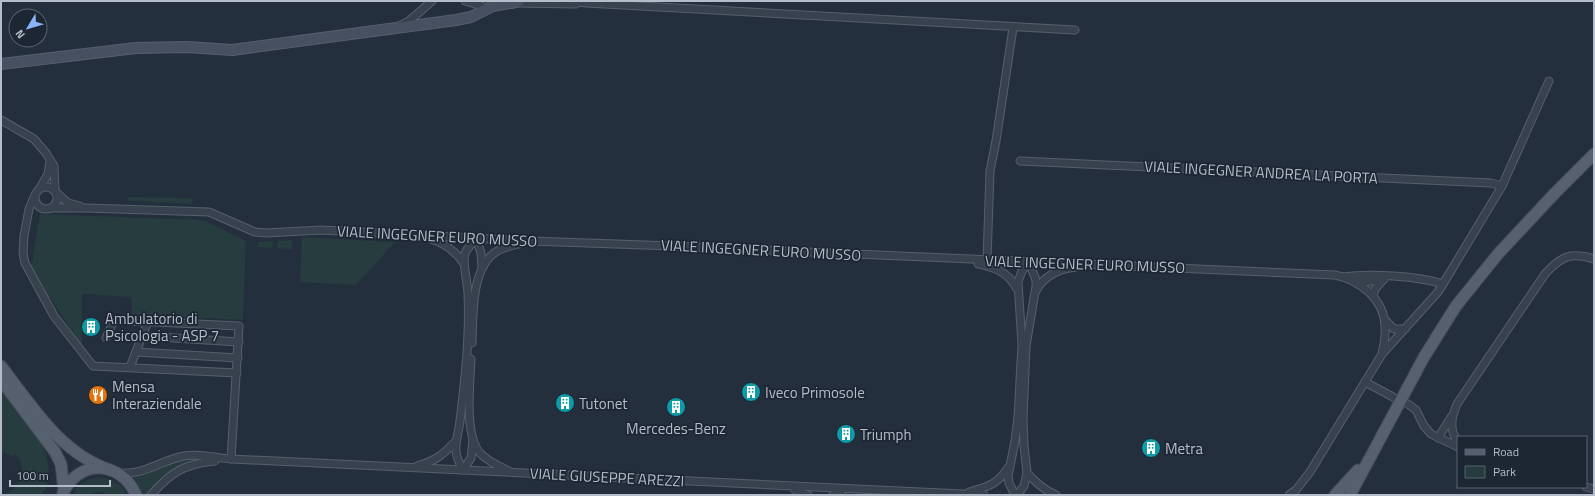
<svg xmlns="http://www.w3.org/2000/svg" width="1595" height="496" font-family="'Titillium Web',sans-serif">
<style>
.green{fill:#263c3f}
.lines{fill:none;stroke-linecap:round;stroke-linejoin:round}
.street-casing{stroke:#565f6c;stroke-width:9}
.secondary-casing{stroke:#565f6c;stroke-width:12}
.primary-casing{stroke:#414a57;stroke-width:13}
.street{stroke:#38414e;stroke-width:7}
.secondary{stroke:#465061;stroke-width:10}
.primary{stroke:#56606e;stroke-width:11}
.labels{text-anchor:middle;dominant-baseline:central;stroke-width:3.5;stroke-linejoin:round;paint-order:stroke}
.street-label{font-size:15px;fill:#b4bcc9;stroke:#1d2633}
.poi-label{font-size:15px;fill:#b4bcc9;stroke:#1d2633;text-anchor:start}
</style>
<rect width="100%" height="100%" fill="#242f3e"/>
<g class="green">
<polygon points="127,197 193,198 192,204 129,201"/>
<polygon points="40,214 203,220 246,241 243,320 132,315 131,297 82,294 82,346 31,269"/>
<polygon points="302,237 395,242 356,285 300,282"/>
<polygon points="292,240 292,249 277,248 278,241"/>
<polygon points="273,241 272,248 257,247 259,242"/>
<path d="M1,390C24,418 65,457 42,495H4C14,491 19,484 20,474H23L20,460L14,453L12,456L1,451Z"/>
<polygon points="180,459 197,459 170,471 150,495 143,495 137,482 132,475 161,468"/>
<path d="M98,477C111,478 121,483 127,495H108L101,492H96L90,495H73C78,484 86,479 98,477Z"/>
</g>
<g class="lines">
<defs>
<g id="street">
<polyline points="465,1 482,6"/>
<polyline points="570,1 586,3 1075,30"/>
<polyline points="516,3 576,4"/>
<polyline points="399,26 409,21 432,1"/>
<polyline points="1,120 34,139 46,153 54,166 55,190"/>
<polyline points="1020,161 1491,183 1502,186"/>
<circle cx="46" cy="198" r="11"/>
<polyline points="40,188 48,174 50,161"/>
<polyline points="57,193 68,203 80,206"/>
<polyline points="35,195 29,209 24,236 23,253 25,263 54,316 93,366 237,373"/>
<path d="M51,208H86L209,212L255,232L266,233L321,230L530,241L673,246L1335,275C1360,280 1384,299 1385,326C1386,336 1384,345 1382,354"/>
<path d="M431,239C446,244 456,251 464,264"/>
<polyline points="987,260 990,171 996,141 1013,28"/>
<path d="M978,264C995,267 1009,273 1017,289"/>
<path d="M1344,277C1370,273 1418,276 1443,284"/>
<polyline points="1358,282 1358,283 1384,279"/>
<path d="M1036,291C1044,275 1059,269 1076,267"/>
<polyline points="1373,296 1375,289 1383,280"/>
<polyline points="1385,320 1394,329 1405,329"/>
<polyline points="142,336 239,342"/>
<polyline points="106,338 114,320 239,326 231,459"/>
<path d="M472,343C473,317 471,272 493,254C501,247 512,246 522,243"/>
<polyline points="136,352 238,358"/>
<path d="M471,359C470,383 464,435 480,453C488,462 499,466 509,471"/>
<polyline points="130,367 148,321"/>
<polyline points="1365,382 1393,397"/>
<polyline points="1408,404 1416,410 1424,426 1431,434 1458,447"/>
<polyline points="1438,438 1451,417"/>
<path d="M473,440L471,458L463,470C451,449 457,443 460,421C465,379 470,336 468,293C467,281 464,269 464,257L466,251L476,238L481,253L482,267"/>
<path d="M1458,443C1449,429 1451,418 1457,404L1545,274C1561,256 1571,252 1594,259"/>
<path d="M417,466C435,461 443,455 456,441"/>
<path d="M117,473C147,475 158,461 184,456C199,453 216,458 231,459L984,495"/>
<path d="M1027,473C1036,483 1044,490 1056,495"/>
<polyline points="1586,487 1594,489"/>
<polyline points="795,490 808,495"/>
<path d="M969,492C987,487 997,485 1008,468"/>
<path d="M151,495C171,472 184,464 215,461"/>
<polyline points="833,495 839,489 842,495"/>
<polyline points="1015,495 1009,483 1008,476 1015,441 1018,417 1022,345 1018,282 1022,271 1029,262 1036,280 1036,286 1026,346 1023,418 1024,445 1027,473 1024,486 1017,495"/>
<polyline points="1289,495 1296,490 1310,472 1382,354 1438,292 1443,284 1502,186 1549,81"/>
</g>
<g id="secondary">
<polyline points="506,1 512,3 519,1"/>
<polyline points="1,64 136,48 187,47 232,50 456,20 471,17 493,6 509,3"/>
</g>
<g id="primary">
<path d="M1,366C32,406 60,453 110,470"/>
<polyline points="1,380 55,452 61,464 64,491"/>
<path d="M63,493C79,458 122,461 136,495"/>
<polyline points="1335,495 1358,470"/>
<polyline points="1350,495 1424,357 1456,306 1498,254 1555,193 1594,154"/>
</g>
</defs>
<use href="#street" class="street-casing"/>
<use href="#secondary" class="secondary-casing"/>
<use href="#primary" class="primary-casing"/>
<use href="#street" class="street"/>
<use href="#secondary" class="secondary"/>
<use href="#primary" class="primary"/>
</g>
<defs>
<symbol id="building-disc" viewBox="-11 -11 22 22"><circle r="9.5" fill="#0f9aa8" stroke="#1d2633"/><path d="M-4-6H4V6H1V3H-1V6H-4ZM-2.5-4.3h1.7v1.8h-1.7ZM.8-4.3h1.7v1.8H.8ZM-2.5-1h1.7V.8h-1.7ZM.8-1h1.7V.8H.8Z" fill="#fff"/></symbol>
<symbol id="restaurant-disc" viewBox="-11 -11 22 22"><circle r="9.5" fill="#e8710a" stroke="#1d2633"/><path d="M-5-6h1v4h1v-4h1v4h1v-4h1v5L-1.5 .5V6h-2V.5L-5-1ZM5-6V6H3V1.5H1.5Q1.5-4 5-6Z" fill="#fff"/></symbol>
</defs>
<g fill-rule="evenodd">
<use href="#building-disc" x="80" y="316" width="22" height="22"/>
<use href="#building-disc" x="740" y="381" width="22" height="22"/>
<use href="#restaurant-disc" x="87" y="384" width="22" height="22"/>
<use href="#building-disc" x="554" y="392" width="22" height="22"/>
<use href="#building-disc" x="665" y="396" width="22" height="22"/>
<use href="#building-disc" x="835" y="423" width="22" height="22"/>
<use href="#building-disc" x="1140" y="437" width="22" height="22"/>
</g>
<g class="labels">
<g class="street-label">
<text transform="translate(1261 172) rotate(3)">VIALE INGEGNER ANDREA LA PORTA</text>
<text transform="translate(437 236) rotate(3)">VIALE INGEGNER EURO MUSSO</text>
<text transform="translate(761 250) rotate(3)">VIALE INGEGNER EURO MUSSO</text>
<text transform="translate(1085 264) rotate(2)">VIALE INGEGNER EURO MUSSO</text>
<text transform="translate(607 477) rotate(3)">VIALE GIUSEPPE AREZZI</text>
</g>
<g class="poi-label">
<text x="105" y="318">Ambulatorio di<tspan x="105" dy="17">Psicologia - ASP 7</tspan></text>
<text x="112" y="386">Mensa<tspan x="112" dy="17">Interaziendale</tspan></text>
<text x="765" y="392">Iveco Primosole</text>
<text x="579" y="403">Tutonet</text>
<text x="676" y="428" text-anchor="middle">Mercedes-Benz</text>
<text x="860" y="434">Triumph</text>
<text x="1165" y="448">Metra</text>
</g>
</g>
<rect width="1595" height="496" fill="none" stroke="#b4bcc9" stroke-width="4"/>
<rect x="1457" y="436" width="130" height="52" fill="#1d2633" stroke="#59626f"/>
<rect x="1465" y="449" width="20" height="6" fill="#56606e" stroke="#59626f"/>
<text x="1493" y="456" font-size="12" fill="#b4bcc9">Road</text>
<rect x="1465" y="466" width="20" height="12" fill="#263c3f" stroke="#59626f"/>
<text x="1493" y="476" font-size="12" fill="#b4bcc9">Park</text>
<g transform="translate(28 28) rotate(232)"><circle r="19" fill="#1d2633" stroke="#59626f"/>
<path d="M0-3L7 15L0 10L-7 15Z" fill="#8ab4f8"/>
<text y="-6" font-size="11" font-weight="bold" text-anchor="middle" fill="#b4bcc9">N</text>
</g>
<path d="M10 480v6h100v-6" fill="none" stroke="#b4bcc9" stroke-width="2"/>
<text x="16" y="480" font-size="12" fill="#b4bcc9" stroke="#1d2633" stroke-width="3" paint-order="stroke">100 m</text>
</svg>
